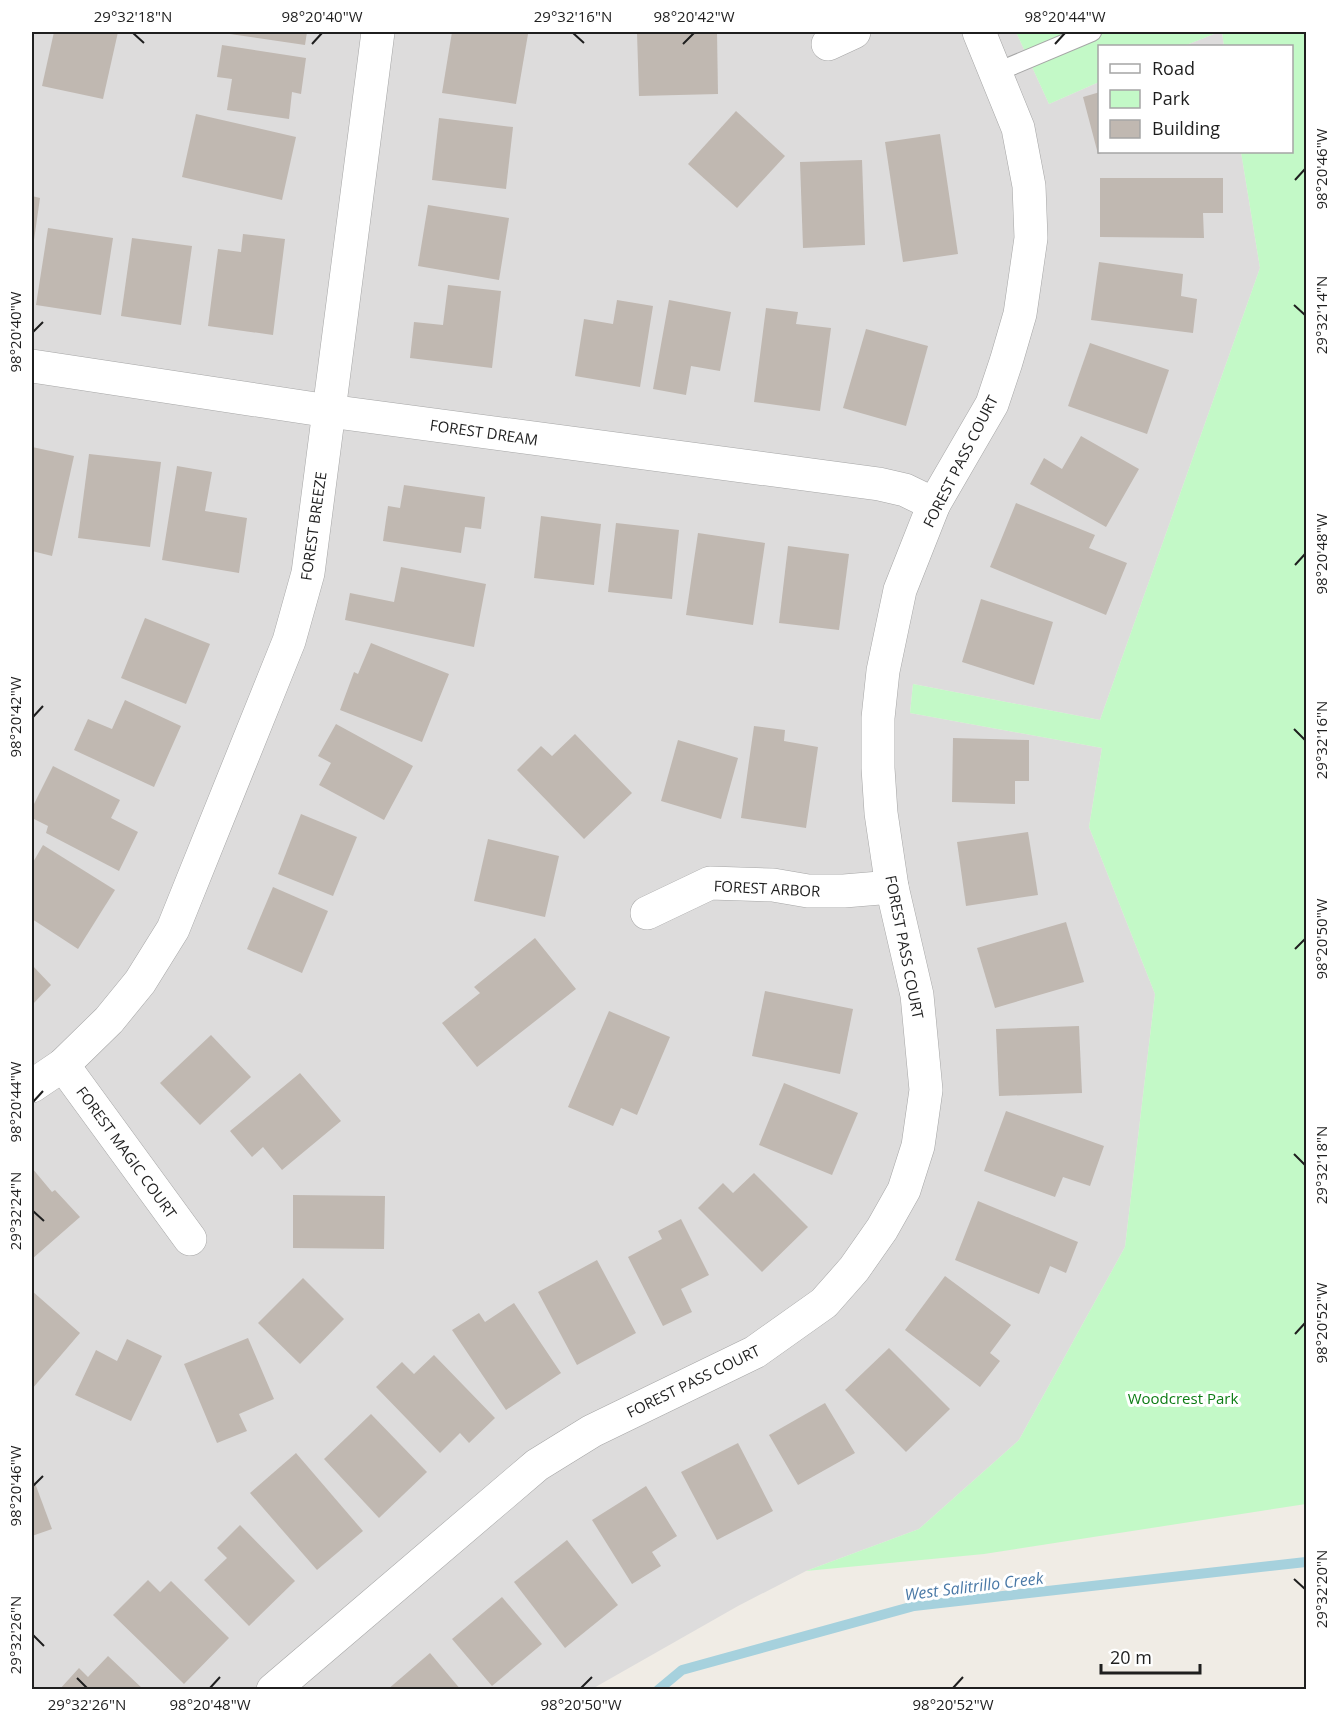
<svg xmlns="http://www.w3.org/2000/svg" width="1338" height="1721" font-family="'Open Sans',sans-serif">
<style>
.residential{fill:#dddcdc}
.park{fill:#c3f9c7}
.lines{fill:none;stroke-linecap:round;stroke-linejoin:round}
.stream{stroke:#a6d1dd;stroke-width:10}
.building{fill:#c0b8b1}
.service-casing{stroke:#a6a6a6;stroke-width:20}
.minor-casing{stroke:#a6a6a6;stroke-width:34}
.service{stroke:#fff;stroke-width:18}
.minor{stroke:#fff;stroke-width:33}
.ticks{fill:none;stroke:#1f1f1f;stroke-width:2}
.labels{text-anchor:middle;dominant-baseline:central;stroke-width:6;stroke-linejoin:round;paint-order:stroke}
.street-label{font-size:15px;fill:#1f1f1f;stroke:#fff}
.park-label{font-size:15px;fill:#0d7d15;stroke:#fff}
.water-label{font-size:16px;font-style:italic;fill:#4978a6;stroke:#fff}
.neatline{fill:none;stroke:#1f1f1f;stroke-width:2}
.ticks-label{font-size:15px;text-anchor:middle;fill:#1f1f1f}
</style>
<rect width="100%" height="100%" fill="#f0ece5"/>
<g class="residential">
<polygon points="32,32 1016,32 1049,104 1099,82 1100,152 1241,152 1260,268 1100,720 913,684 910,713 1102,748 1089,827 1155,994 1125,1247 1019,1440 919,1529 806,1571 738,1606 592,1689 32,1690"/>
<polygon points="1219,32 1222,32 1224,46 1184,46"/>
</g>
<g class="park">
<polygon points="1016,32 1219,32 1184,46 1100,46 1099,82 1049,104"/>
<polygon points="1222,32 1306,32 1306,1504 984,1554 806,1571 919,1529 1019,1440 1125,1247 1155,994 1089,827 1102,748 910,713 913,684 1100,720 1260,268 1241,152 1292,152 1292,46 1224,46"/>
</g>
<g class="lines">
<polyline class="stream" points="658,1690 682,1670 914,1606 1306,1562"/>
</g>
<g class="building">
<polygon points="54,32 118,32 103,99 42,86"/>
<polygon points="216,32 307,32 305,45"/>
<polygon points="452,32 514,32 528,34 516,104 442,93"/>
<polygon points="717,32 718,94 639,96 637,33"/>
<polygon points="222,45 306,58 301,94 292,92 289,119 227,110 232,79 217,77"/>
<polygon points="1100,92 1100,152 1105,152 1098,154 1083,97"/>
<polygon points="736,111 785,156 737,208 688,164"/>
<polygon points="196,114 296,137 282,200 182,177"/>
<polygon points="439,118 513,127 506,189 432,180"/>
<polygon points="940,134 958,254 903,262 885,142"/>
<polygon points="862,160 865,245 803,248 800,162"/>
<polygon points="1100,178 1223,178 1223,213 1203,213 1204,238 1100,237"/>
<polygon points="32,196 40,198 33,247 32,247"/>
<polygon points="428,205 509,218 499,280 418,266"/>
<polygon points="48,228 113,238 101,315 36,305"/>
<polygon points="243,234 285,239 273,335 208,326 218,249 241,252"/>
<polygon points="132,238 192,246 181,325 121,316"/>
<polygon points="1099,262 1183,274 1181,296 1197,299 1193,333 1091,320"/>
<polygon points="448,285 501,291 492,368 410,358 414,322 443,325"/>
<polygon points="617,300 653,306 640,387 575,376 584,319 613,324"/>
<polygon points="669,300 731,312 720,371 691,366 686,395 653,389"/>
<polygon points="766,308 798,312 796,324 831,328 820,411 754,402"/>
<polygon points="866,329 928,346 906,426 843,408"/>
<polygon points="1090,343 1169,370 1147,434 1068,406"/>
<polygon points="1081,436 1139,469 1106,527 1030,484 1044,458 1062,469"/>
<polygon points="32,447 74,456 52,556 32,551"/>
<polygon points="89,454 161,462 150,547 78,538"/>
<polygon points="177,466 212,472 205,511 247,518 239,573 162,560"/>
<polygon points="404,485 485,497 481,529 465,527 461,553 383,541 388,506 400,508"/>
<polygon points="1016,503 1095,535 1089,548 1127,563 1106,615 990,567"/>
<polygon points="541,516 601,524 594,585 534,578"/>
<polygon points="616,523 679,530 672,599 608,592"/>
<polygon points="698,533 765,543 753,625 686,615"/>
<polygon points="788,546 849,554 839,630 779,623"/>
<polygon points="401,567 486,584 474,647 345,620 350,593 394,602"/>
<polygon points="981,599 1053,622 1034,685 962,662"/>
<polygon points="145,618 210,644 186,704 121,678"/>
<polygon points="371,643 449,674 422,742 340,710 354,672 358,674"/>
<polygon points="125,700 181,726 154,787 74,750 88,719 112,729"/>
<polygon points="336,724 413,766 384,820 319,785 331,763 318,756"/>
<polygon points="754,726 785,730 784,741 818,747 806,828 741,818"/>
<polygon points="575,734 632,793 584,839 517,770 541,746 552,756"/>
<polygon points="953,738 1029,740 1029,781 1015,781 1015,804 952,802"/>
<polygon points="678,740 738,758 721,819 661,801"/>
<polygon points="53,766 120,800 111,818 138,832 119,871 46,833 48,826 32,818 32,808"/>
<polygon points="301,814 357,837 333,896 278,874"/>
<polygon points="1028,832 1038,895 966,906 957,842"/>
<polygon points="488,839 559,856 545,917 474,901"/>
<polygon points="43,845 115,890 78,949 32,919 32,864"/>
<polygon points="273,887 328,911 302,973 247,949"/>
<polygon points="1066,922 1084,982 995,1008 977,948"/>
<polygon points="535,938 576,989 477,1067 442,1023 480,993 474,987"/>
<polygon points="32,965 51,985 32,1005"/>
<polygon points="765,991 853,1009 840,1074 752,1056"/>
<polygon points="609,1011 670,1037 637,1115 621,1108 613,1126 568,1107"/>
<polygon points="1079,1026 1082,1093 999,1096 996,1029"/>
<polygon points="211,1035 251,1077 200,1125 160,1083"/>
<polygon points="300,1073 341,1121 282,1170 263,1147 252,1157 230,1131"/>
<polygon points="784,1083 858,1113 832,1175 759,1145"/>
<polygon points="1006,1111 1104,1146 1090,1186 1063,1177 1055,1197 984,1171"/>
<polygon points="32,1168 52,1192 55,1190 80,1217 32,1259"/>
<polygon points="754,1173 808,1227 762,1272 698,1208 723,1183 733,1193"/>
<polygon points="293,1195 385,1196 384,1249 293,1248"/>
<polygon points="978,1201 1078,1242 1066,1273 1050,1266 1039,1294 955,1260"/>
<polygon points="681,1219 709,1275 681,1289 692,1312 663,1326 628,1257 662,1239 658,1231"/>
<polygon points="597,1260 636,1333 577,1365 538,1292"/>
<polygon points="945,1276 1011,1325 990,1353 1000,1361 980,1387 905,1330"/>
<polygon points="303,1278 344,1319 300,1364 258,1323"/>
<polygon points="32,1291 80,1333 32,1389"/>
<polygon points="514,1303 561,1373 506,1410 452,1330 479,1313 485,1322"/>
<polygon points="248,1338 274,1399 239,1414 247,1431 217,1443 184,1364"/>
<polygon points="127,1339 162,1356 131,1421 75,1395 96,1350 117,1361"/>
<polygon points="889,1348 950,1409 906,1452 845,1390"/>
<polygon points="434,1355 495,1418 469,1443 460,1433 440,1453 376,1387 402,1362 414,1374"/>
<polygon points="825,1403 855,1453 798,1485 769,1435"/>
<polygon points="371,1414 427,1472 379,1518 324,1459"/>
<polygon points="738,1443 773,1511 717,1540 681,1472"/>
<polygon points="296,1453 363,1531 317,1570 250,1493"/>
<polygon points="32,1475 52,1529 32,1536"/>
<polygon points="646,1486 677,1536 652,1552 661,1566 632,1584 592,1520"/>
<polygon points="240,1525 295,1581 249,1626 204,1580 227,1558 217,1548"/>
<polygon points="567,1540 618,1605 565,1648 514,1582"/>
<polygon points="148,1580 160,1592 171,1581 229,1638 184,1684 113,1615"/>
<polygon points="502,1597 542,1644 492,1686 452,1639"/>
<polygon points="430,1653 461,1690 387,1690"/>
<polygon points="108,1656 144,1690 59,1690 79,1668 88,1677"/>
</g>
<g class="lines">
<defs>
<polyline id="service" points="997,72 1092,32"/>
<g id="minor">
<polyline points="828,44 854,32"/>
<polyline points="32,366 329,411 879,484 905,490 934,504"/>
<polyline points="647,913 710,883 773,885 808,891 844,891 892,887"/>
<polyline points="63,1065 190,1239"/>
<polyline points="32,1086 63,1065 109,1020 140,982 173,929 289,641 308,573 378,32"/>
<polyline points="273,1690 537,1465 592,1431 755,1352 824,1303 854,1269 882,1229 904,1190 918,1146 926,1090 917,995 892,887 881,813 878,768 878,718 883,671 900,590 934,504 992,404 1006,362 1020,314 1031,238 1029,186 1018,128 979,32"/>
</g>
</defs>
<use href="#service" class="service-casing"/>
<use href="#minor" class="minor-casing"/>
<use href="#service" class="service"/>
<use href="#minor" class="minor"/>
</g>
<path class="ticks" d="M133,33L144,43M573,33L584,43M312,44L322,33M683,44L694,33M1055,44L1065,33M1295,180L1305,169M1294,305L1305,315M33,332L43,322M1295,565L1305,554M33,717L43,706M1294,729L1305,740M1295,949L1305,939M33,1102L43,1091M1294,1154L1305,1165M33,1211L44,1221M1295,1334L1305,1323M33,1486L43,1476M1294,1579L1305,1589M33,1635L44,1646M77,1678L87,1688M210,1688L220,1677M581,1688L592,1677M953,1688L963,1677"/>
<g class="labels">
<g class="street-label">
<text transform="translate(484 432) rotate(8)">FOREST DREAM</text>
<text transform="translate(960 461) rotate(-63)">FOREST PASS COURT</text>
<text transform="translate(313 526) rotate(-82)">FOREST BREEZE</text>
<text transform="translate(767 888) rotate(3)">FOREST ARBOR</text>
<text transform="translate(905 947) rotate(79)">FOREST PASS COURT</text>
<text transform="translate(127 1152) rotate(54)">FOREST MAGIC COURT</text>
<text transform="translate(693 1381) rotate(-26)">FOREST PASS COURT</text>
</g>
<g class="park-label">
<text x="1183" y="1398">Woodcrest Park</text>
</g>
<g class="water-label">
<text transform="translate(974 1586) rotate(-7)">West Salitrillo Creek</text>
</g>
</g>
<rect width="1338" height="1721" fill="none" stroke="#ffffff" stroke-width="66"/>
<rect x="1098" y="45" width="195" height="108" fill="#ffffff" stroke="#a5a5a5" stroke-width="1.5"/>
<rect x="1110" y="64" width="30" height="9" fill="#ffffff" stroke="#a5a5a5" stroke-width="1.5"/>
<text x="1152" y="75" font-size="18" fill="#1f1f1f">Road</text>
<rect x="1110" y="90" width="30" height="18" fill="#c3f9c7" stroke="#a5a5a5" stroke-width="1.5"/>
<text x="1152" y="105" font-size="18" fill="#1f1f1f">Park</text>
<rect x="1110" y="120" width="30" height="18" fill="#c0b8b1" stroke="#a5a5a5" stroke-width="1.5"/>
<text x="1152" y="135" font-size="18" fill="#1f1f1f">Building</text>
<path d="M1101 1664v9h99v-9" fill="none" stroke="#1f1f1f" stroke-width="3"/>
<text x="1110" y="1664" font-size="18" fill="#1f1f1f" stroke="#ffffff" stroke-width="4.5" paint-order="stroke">20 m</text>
<rect x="33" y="33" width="1272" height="1655" class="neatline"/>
<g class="ticks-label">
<text x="133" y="22">29°32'18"N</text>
<text x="322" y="22">98°20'40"W</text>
<text x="573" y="22">29°32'16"N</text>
<text x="694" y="22">98°20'42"W</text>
<text x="1065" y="22">98°20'44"W</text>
<text transform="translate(1322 169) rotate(-90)" y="5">98°20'46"W</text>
<text transform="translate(1322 315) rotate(-90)" y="5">29°32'14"N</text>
<text transform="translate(16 332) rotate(-90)" y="5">98°20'40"W</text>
<text transform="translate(1322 554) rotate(-90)" y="5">98°20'48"W</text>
<text transform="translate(16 717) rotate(-90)" y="5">98°20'42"W</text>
<text transform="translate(1322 740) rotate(-90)" y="5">29°32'16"N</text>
<text transform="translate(1322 939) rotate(-90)" y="5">98°20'50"W</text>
<text transform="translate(16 1102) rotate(-90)" y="5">98°20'44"W</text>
<text transform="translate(1322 1165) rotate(-90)" y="5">29°32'18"N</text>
<text transform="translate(16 1211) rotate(-90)" y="5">29°32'24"N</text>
<text transform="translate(1322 1323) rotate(-90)" y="5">98°20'52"W</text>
<text transform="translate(16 1486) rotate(-90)" y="5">98°20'46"W</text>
<text transform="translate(1322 1589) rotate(-90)" y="5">29°32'20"N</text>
<text transform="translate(16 1635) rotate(-90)" y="5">29°32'26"N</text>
<text x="87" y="1710">29°32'26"N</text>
<text x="210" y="1710">98°20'48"W</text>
<text x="581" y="1710">98°20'50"W</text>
<text x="953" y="1710">98°20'52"W</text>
</g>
</svg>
